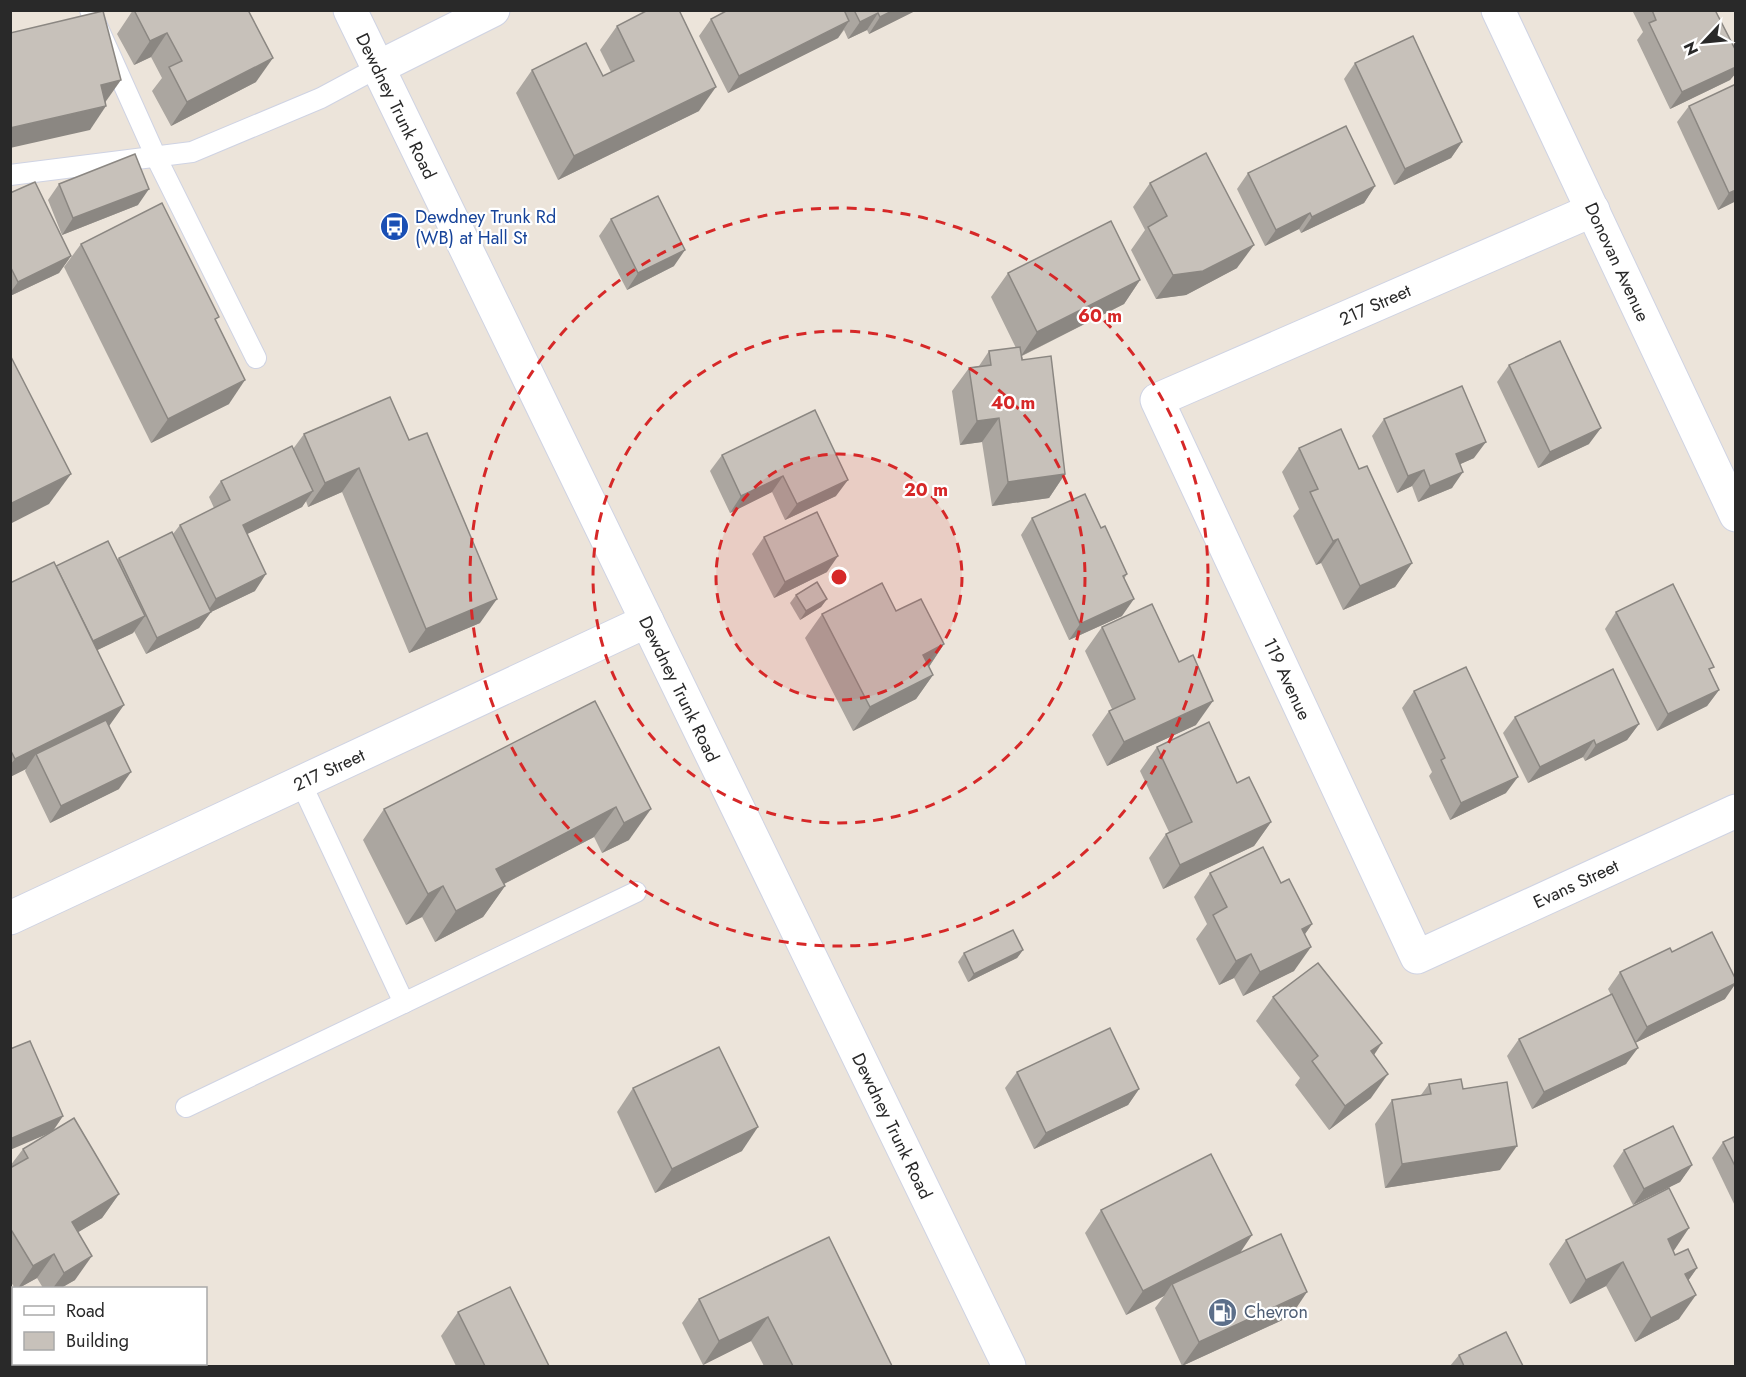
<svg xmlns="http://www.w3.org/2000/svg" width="1746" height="1377" font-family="Jost,sans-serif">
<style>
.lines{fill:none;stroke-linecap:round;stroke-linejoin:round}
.lane-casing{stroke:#cfd3e3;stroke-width:22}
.street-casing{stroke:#cfd3e3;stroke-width:35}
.secondary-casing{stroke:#cfd3e3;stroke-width:35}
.lane{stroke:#fff;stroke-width:20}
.street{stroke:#fff;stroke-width:33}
.secondary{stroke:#fff;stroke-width:33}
.wall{fill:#aba6a0}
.shaded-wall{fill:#8b8782}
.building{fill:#c7c1ba;stroke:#8b8782;stroke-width:1.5}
.ring{fill:none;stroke:#d62828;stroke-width:3;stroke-dasharray:10 8}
.labels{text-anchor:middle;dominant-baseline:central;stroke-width:4.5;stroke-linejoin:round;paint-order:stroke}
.street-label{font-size:18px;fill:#292929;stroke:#fff}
.transit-label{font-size:18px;fill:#164399;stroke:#fff;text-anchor:start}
.service-label{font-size:18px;fill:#4e5e75;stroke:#fff;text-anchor:start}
.centre{fill:#d62828;stroke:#fff;stroke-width:3}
.ring-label{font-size:18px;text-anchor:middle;font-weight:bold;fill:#d62828;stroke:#fff;stroke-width:4.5;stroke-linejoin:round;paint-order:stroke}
</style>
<rect width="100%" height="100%" fill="#ece4da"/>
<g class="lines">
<defs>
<g id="lane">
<polyline points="90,10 156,157 256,358"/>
<polyline points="10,175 192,152 321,98 377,68"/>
<polyline points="301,783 404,1003"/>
<polyline points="186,1107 636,892"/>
</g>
<g id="street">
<polyline points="1498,10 1736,515"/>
<polyline points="377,68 493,10"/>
<polyline points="1593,210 1157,400 1417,957 1736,811"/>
<polyline points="10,918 647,621"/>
</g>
<polyline id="secondary" points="350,10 1009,1366"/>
</defs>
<use href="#lane" class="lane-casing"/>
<use href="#street" class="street-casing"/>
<use href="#secondary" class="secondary-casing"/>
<use href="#lane" class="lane"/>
<use href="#street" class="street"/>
<use href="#secondary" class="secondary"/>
</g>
<g class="wall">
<polygon points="133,10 248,10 256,82 171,126 152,91 162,78 151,57 134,65 117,34"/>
<polygon points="728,10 917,10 869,34 867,30 848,39 844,30 838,38 728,93 699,36 711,19"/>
<polygon points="1632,10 1715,10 1736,51 1736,73 1730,80 1670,109 1637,40 1643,32"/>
<polygon points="617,26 699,111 558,180 516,93 532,70 603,76 611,72 600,50"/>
<polygon points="1355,63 1462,142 1451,158 1394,185 1344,79"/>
<polygon points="1689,106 1736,201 1718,210 1677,122"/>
<polygon points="1248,173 1375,186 1364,203 1301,233 1299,229 1265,246 1237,189"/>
<polygon points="1150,183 1237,268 1186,295 1156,299 1131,250 1145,230 1133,207"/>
<polygon points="59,184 138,205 62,235 48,200"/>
<polygon points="10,193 71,256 59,273 10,296"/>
<polygon points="611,219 674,266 627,290 599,236"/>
<polygon points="81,244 216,321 229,404 151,443 64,267"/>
<polygon points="1008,273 1140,280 1124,304 1022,356 1065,474 1049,498 992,506 982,442 960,445 952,391 969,368 979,366 989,351 1016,348 991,297"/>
<polygon points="1509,365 1589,444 1538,468 1497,382"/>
<polygon points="390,397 480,623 409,653 342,492 308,507 306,501 302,507 247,534 255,591 211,612 199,628 146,654 134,631 133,633 97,650 119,789 50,823 25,771 26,769 10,777 10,583 56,566 117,560 119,558 173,534 180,525 214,508 209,497 221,481 293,449 304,434"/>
<polygon points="815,410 836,496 785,520 772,492 730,513 710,471 722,455"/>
<polygon points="1384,419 1474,458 1460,464 1452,488 1418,502 1412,486 1397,493 1372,436"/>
<polygon points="1299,448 1359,469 1412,563 1395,587 1343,610 1321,563 1316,565 1293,516 1299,509 1282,472"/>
<polygon points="1032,518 1101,528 1127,574 1124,579 1122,616 1069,640 1021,535"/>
<polygon points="764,537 827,572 774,598 752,554"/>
<polygon points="796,595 827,599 821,607 800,620 790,603"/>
<polygon points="896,611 944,644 929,667 933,675 916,699 853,731 805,638 822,614"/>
<polygon points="1616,612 1710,672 1719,690 1707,706 1657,731 1605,629"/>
<polygon points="1102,627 1196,725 1107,766 1092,735 1109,711 1112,709 1085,651"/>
<polygon points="1414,691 1506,793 1450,820 1429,776 1432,772 1402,708"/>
<polygon points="595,701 629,840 602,853 594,837 504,884 505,886 483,917 435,942 422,917 406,925 363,840 384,809"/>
<polygon points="1515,717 1639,724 1627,740 1585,761 1583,757 1528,783 1503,733"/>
<polygon points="1157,747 1271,822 1254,846 1163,889 1149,858 1166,834 1169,832 1140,771"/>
<polygon points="1210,873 1281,883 1312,924 1305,934 1294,971 1243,996 1234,978 1219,985 1196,939 1207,924 1194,897"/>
<polygon points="1023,950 1017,958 968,982 958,962 964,953"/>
<polygon points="1672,952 1725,999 1635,1043 1626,1064 1532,1109 1507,1056 1519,1039 1611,995 1608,989 1620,972"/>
<polygon points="1273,997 1374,1055 1371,1098 1329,1130 1295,1085 1300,1078 1256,1021"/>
<polygon points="1017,1072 1139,1089 1128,1105 1034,1149 1005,1088"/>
<polygon points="1429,1084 1500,1170 1385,1188 1375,1124 1392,1100 1421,1095"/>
<polygon points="633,1088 742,1151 655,1193 617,1112"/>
<polygon points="63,1116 53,1131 119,1194 102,1218 78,1232 75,1280 61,1288 43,1288 37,1278 19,1288 15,1288 10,1281 10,1166 23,1149 46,1135"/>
<polygon points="1736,1136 1736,1208 1712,1158 1723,1142"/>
<polygon points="1624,1150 1692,1165 1680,1182 1633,1205 1613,1166"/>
<polygon points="1101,1210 1240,1253 1291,1316 1182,1366 1155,1308 1164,1296 1126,1315 1085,1233"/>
<polygon points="829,1237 892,1366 764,1366 751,1341 703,1365 682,1323 699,1299"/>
<polygon points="1566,1240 1673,1251 1675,1255 1697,1268 1688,1281 1679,1319 1635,1342 1606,1286 1570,1304 1549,1264"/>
<polygon points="458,1312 549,1366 456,1366 441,1336"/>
<polygon points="1459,1355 1523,1366 1450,1366"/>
<polygon points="47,1364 191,1364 192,1366 48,1366"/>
</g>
<g class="shaded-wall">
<polygon points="894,10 917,10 869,34 880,17"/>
<polygon points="878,13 867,30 848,39 860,22"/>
<polygon points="849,21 838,38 728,93 739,76"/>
<polygon points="167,33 151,57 134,65 150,41"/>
<polygon points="273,58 256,82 171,126 187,102"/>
<polygon points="1736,67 1736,73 1730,80 1670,109 1682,92"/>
<polygon points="121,80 104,104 101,85"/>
<polygon points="716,87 699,111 558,180 574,156"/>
<polygon points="106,106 90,130 10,148 10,128"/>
<polygon points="1462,142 1451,158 1394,185 1405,169"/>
<polygon points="1375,186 1364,203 1301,233 1312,217"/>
<polygon points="149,189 138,205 62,235 73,218"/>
<polygon points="1736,190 1736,201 1718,210 1729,193"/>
<polygon points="1310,213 1299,229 1265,246 1276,230"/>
<polygon points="1254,245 1237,268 1186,295 1156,299 1173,275"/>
<polygon points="685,250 674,266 627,290 638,273"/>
<polygon points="71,256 59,273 10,296 10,293 18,282"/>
<polygon points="1140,280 1124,304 1021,356 1037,332"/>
<polygon points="245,380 229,404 151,443 168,419"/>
<polygon points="999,418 982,442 960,445 977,421"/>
<polygon points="1601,428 1589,444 1538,468 1550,452"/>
<polygon points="1486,442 1474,458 1445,471 1456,454"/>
<polygon points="359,468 342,492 308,507 325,483"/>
<polygon points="1424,470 1412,486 1397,493 1408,476"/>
<polygon points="1463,472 1452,488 1418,502 1430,486"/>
<polygon points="71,474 49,504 10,524 10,504"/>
<polygon points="1065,474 1049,498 992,506 1008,482"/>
<polygon points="783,476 772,492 730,513 741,496"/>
<polygon points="848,480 836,496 785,520 797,504"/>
<polygon points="313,491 302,507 231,542 243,525"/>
<polygon points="1338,539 1321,563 1316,565 1333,541"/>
<polygon points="838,556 827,572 774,598 785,582"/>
<polygon points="1412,563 1395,587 1343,610 1360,586"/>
<polygon points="266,574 255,591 211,612 199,628 146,654 157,638 205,615 216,599"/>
<polygon points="497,599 480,623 409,653 426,629"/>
<polygon points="827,599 821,607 800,620 806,611"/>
<polygon points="1134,599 1122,616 1069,640 1080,624"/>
<polygon points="145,616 133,633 81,658 92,642"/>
<polygon points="944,644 928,668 923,655"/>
<polygon points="933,675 916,699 853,731 870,707"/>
<polygon points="1719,690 1707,706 1657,731 1668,714"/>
<polygon points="1213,701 1196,725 1107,766 1124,742"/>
<polygon points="124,705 107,729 36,754 26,769 10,777 10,765 15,759"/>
<polygon points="1639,724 1627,740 1585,761 1596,745"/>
<polygon points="1594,740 1583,757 1528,783 1540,767"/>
<polygon points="131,772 119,789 50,823 61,806"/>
<polygon points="1518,777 1506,793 1450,820 1461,803"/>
<polygon points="616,807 594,837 475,899 496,869"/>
<polygon points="651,809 629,840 602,853 624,823"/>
<polygon points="1271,822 1254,846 1163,889 1180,865"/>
<polygon points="443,886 422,917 406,925 428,894"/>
<polygon points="505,886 483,917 435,942 456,911"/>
<polygon points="1312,924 1295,948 1302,929"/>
<polygon points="1311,947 1294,971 1243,996 1260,972"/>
<polygon points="1023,950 1017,958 968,982 974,974"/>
<polygon points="1251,954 1234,978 1219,985 1236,961"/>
<polygon points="1736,983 1725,999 1635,1043 1647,1027"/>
<polygon points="1382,1043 1366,1067 1371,1051"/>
<polygon points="1638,1048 1626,1064 1532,1109 1544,1092"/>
<polygon points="1388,1074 1371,1098 1329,1130 1345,1106"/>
<polygon points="1139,1089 1128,1105 1034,1149 1046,1133"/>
<polygon points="63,1116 52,1132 10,1150 10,1139"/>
<polygon points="758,1127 742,1151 655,1193 672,1169"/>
<polygon points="1517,1146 1500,1170 1385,1188 1402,1164"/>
<polygon points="1692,1165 1680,1182 1633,1205 1644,1189"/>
<polygon points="119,1194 102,1218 55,1246 72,1222"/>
<polygon points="1689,1228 1673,1252 1668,1239"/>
<polygon points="1252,1235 1236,1259 1172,1284 1164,1296 1126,1315 1143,1291"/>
<polygon points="54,1254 37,1278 19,1288 18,1288 33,1266"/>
<polygon points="92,1256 75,1280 61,1288 53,1288 64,1273"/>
<polygon points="1623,1262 1606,1286 1570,1304 1586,1280"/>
<polygon points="1697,1268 1680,1292 1685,1274"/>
<polygon points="1307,1292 1291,1316 1182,1366 1199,1342"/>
<polygon points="1696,1295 1679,1319 1635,1342 1651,1318"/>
<polygon points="768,1317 751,1341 703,1365 719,1341"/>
</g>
<g class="building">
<polygon points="134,10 248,10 273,58 187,102 169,67 182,61 167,33 150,41"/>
<polygon points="648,10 679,10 716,87 574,156 532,70 586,43 603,76 634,61 617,26"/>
<polygon points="728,10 844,10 849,21 739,76 711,19"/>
<polygon points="854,10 894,10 880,17 878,13 860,22"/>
<polygon points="1652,10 1715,10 1736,51 1736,67 1682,92 1649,23 1656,20"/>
<polygon points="103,11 121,80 101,85 106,106 10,128 10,33"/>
<polygon points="1413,36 1462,142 1405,169 1355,63"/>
<polygon points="1736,84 1736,190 1729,193 1689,106"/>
<polygon points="1346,126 1375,186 1312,217 1310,213 1276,230 1248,173"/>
<polygon points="1206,153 1254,245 1203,271 1173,275 1148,227 1167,216 1150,183"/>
<polygon points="135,154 149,189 73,218 59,184"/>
<polygon points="35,182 71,256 18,282 10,266 10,193"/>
<polygon points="658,196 685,250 638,273 611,219"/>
<polygon points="162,203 219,317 215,319 245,380 168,419 81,244"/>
<polygon points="1111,221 1140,280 1037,332 1008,273"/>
<polygon points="1560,341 1601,428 1550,452 1509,365"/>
<polygon points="1020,347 1022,360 1051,356 1065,474 1008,482 999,418 977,421 969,368 991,365 989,351"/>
<polygon points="10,355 71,474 10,504"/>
<polygon points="1462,386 1486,442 1456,454 1463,472 1430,486 1424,470 1408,476 1384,419"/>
<polygon points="390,397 409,440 427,433 497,599 426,629 359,468 325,483 304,434"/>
<polygon points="815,410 848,480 797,504 783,476 741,496 722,455"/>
<polygon points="1341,429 1359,469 1367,466 1412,563 1360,586 1338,539 1333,541 1310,492 1318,489 1299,448"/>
<polygon points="292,446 313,491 243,525 266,574 216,599 180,525 230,500 221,481"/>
<polygon points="1085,494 1101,528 1105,526 1127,574 1123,576 1134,599 1080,624 1032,518"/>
<polygon points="817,512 838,556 785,582 764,537"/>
<polygon points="172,532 211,612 157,638 119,558"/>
<polygon points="108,541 145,616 93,641 56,566"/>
<polygon points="54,562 124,705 15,759 10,749 10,583"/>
<polygon points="817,582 827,599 806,611 796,595"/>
<polygon points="882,583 896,611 921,599 944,644 923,655 933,675 870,707 822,614"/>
<polygon points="1673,584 1714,667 1709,669 1719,690 1668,714 1616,612"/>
<polygon points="1152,604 1179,662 1193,655 1213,701 1124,742 1109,711 1135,699 1102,627"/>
<polygon points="1466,667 1518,777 1461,803 1441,760 1445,758 1414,691"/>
<polygon points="1613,669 1639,724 1596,745 1594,740 1540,767 1515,717"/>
<polygon points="595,701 651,809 624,823 616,807 496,869 505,886 456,911 443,886 428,894 384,809"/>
<polygon points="106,720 131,772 61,806 36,754"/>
<polygon points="1209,722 1237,783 1249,777 1271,822 1180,865 1166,834 1192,822 1157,747"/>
<polygon points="1263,847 1281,883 1289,879 1312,924 1302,929 1311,947 1260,972 1251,954 1236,961 1213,915 1227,907 1210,873"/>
<polygon points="1013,930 1023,950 974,974 964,953"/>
<polygon points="1712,932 1736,980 1736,983 1647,1027 1620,972 1670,948 1672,952"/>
<polygon points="1318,963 1382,1043 1371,1051 1388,1074 1345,1106 1312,1061 1318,1056 1273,997"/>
<polygon points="1612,994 1638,1048 1544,1092 1519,1039"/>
<polygon points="1110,1028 1139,1089 1046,1133 1017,1072"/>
<polygon points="30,1041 63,1116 10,1139 10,1049"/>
<polygon points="719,1047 758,1127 672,1169 633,1088"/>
<polygon points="1461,1079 1463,1089 1507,1082 1517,1146 1402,1164 1392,1100 1431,1094 1429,1084"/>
<polygon points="74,1118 119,1194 72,1222 92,1256 64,1273 54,1254 33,1266 10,1228 10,1168 28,1158 23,1149"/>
<polygon points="1673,1126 1692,1165 1644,1189 1624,1150"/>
<polygon points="1736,1136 1736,1168 1723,1142"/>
<polygon points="1211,1154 1252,1235 1143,1291 1101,1210"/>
<polygon points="1669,1188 1689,1228 1668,1239 1675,1255 1688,1249 1697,1268 1685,1274 1696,1295 1651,1318 1623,1262 1586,1280 1566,1240"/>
<polygon points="1281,1234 1307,1292 1199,1342 1172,1284"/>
<polygon points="829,1237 892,1366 793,1366 768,1317 719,1341 699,1299"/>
<polygon points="510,1287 549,1366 485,1366 458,1312"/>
<polygon points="1506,1332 1523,1366 1464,1366 1459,1355"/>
<polygon points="76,1364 191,1364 192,1366 77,1366"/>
</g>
<circle cx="839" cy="577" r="123" fill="#d62828" fill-opacity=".12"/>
<g class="ring">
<circle cx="839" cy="577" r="123"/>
<circle cx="839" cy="577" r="246"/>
<circle cx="839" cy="577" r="369"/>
</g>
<defs>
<symbol id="bus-disc" viewBox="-11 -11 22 22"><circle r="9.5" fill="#1a4fb4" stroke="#fff"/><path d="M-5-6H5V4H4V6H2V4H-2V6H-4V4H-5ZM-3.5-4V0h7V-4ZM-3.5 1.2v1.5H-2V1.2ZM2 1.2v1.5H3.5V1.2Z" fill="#fff"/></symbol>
<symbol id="fuel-disc" viewBox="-11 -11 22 22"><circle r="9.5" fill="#5c6f8a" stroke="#fff"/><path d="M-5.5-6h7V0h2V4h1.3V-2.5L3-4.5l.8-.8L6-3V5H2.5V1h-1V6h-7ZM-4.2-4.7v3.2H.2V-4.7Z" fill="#fff"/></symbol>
</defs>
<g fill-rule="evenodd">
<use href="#bus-disc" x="378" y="210" width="33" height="33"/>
<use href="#fuel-disc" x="1206" y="1296" width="33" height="33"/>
</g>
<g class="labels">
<g class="street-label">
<text transform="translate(396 106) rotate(64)">Dewdney Trunk Road</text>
<text transform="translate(1617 262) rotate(65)">Donovan Avenue</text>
<text transform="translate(1375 305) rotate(-24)">217 Street</text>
<text transform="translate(1287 679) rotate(65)">119 Avenue</text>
<text transform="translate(679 689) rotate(64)">Dewdney Trunk Road</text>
<text transform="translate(329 770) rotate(-25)">217 Street</text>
<text transform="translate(1576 884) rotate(-25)">Evans Street</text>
<text transform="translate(892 1126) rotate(64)">Dewdney Trunk Road</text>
</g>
<g class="transit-label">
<text x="415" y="217">Dewdney Trunk Rd<tspan x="415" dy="21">(WB) at Hall St</tspan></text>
</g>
<g class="service-label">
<text x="1244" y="1312">Chevron</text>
</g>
</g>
<circle cx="839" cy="577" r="9" class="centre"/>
<g class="ring-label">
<text x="1100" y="322">60 m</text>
<text x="1013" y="409">40 m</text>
<text x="926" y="496">20 m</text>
</g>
<rect width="1746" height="1377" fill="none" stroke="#292929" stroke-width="24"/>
<rect x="12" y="1287" width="195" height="78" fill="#ffffff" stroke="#a9a9a9" stroke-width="1.5"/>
<rect x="24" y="1306" width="30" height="9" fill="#ffffff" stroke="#a9a9a9" stroke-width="1.5"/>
<text x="66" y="1317" font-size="18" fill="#292929">Road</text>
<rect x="24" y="1332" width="30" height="18" fill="#c7c1ba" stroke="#a9a9a9" stroke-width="1.5"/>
<text x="66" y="1347" font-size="18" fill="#292929">Building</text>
<g transform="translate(1704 42) rotate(244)" stroke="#ffffff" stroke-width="4.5" paint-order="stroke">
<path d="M0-4.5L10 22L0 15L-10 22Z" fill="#292929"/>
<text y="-9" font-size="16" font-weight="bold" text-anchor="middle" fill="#292929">N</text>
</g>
</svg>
